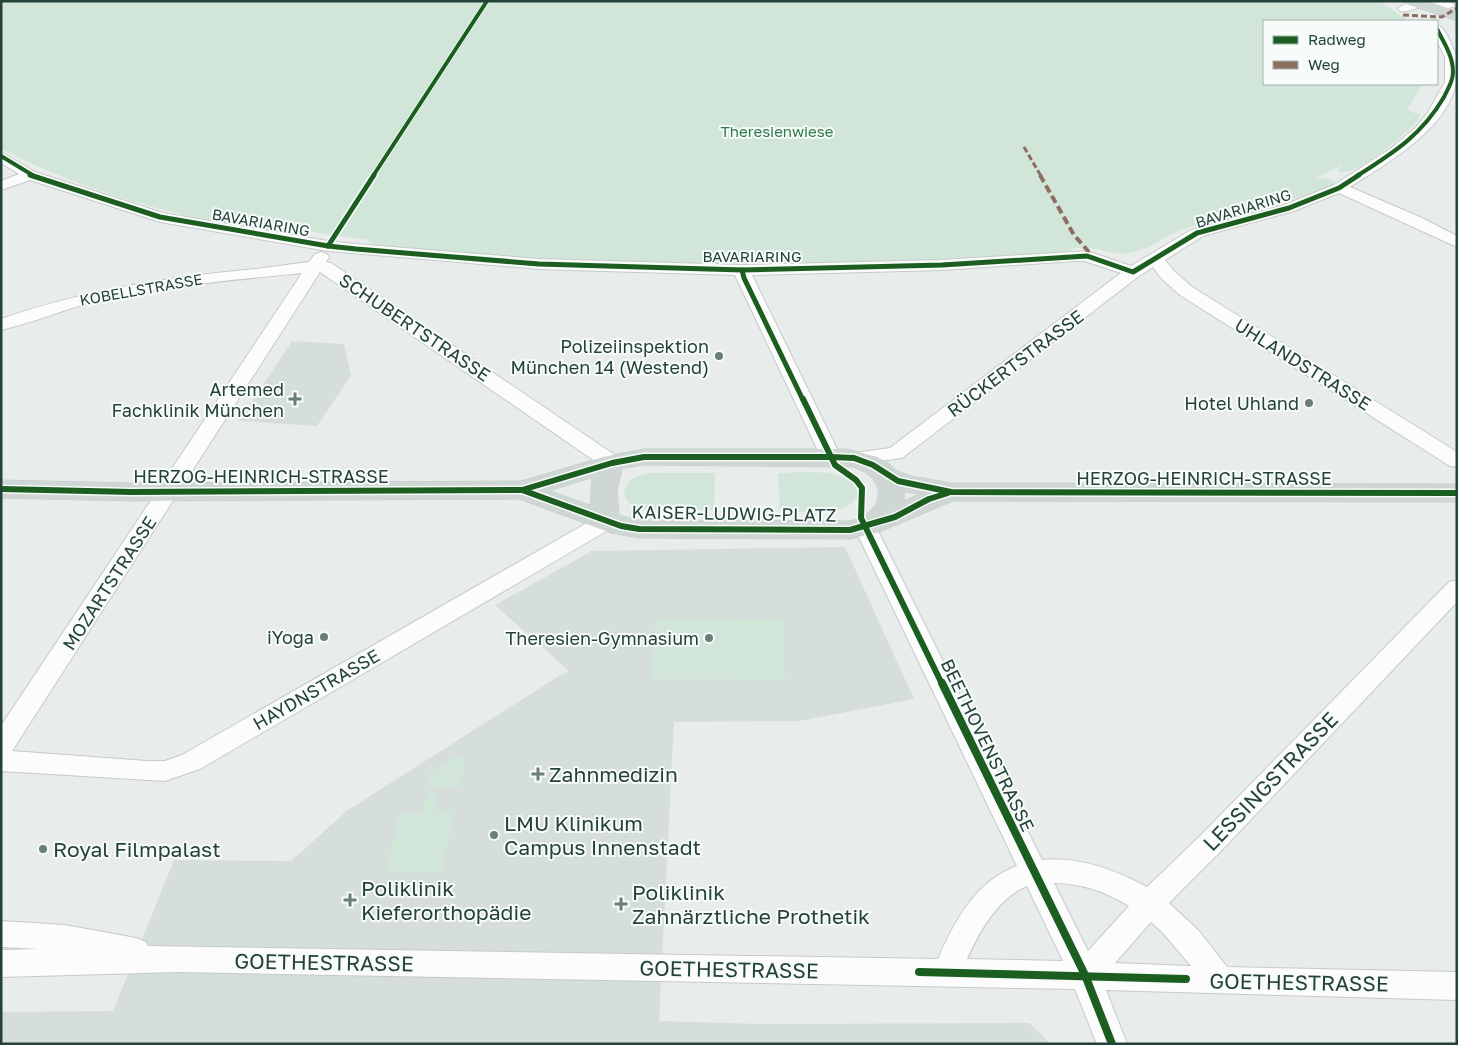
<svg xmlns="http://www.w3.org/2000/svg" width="1458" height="1045" font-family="'Golos Text',sans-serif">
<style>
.built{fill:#d6dedb}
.green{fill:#d1e6d8}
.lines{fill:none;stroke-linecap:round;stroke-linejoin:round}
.minor-casing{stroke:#c5cac8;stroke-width:2}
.major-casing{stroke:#c3ccc9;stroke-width:1}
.minor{fill:#fcfcfc;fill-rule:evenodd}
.major{fill:#cfd7d5;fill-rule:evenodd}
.quiet-far1{stroke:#8d6e63;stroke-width:3;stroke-dasharray:6 3;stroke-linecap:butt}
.quiet{stroke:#8d6e63;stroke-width:4;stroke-dasharray:8 4;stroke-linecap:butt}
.cycleway-far3-casing{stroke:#f7fbf9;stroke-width:5.5}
.cycleway-far2-casing{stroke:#f7fbf9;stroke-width:8}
.cycleway-far1-casing{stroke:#f7fbf9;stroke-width:9}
.cycleway-casing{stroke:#f7fbf9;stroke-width:11}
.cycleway-far3{stroke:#1b5e20;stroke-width:4}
.cycleway-far2{stroke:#1b5e20;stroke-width:5}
.cycleway-far1{stroke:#1b5e20;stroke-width:6}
.cycleway{stroke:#1b5e20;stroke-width:8}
.poi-dot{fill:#697e78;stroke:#f7fbf9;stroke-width:2}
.labels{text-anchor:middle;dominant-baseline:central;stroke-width:4;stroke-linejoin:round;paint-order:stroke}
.far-park-label{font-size:15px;fill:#2d7a4b;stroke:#f7fbf9}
.far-street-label{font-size:15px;fill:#24423a;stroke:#f7fbf9}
.street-label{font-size:18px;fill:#24423a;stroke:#f7fbf9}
.poi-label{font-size:18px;fill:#24423a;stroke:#f7fbf9;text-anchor:end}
.near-poi-label{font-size:21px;fill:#24423a;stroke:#f7fbf9;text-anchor:start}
.near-street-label{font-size:21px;fill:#24423a;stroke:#f7fbf9}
</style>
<rect width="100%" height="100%" fill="#e8edeb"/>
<g class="built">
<polygon points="292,341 344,344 351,376 317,426 239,421"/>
<polygon points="845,547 914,699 800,721 674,722 659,1021 761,1024 1029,1023 1051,1044 1,1044 1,1012 113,1011 174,860 291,861 348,810 559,676 569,671 495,605 592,551"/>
</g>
<g class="green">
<path d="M1,1H1379L1409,21H1264V84H1423L1407,110L1420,115L1418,121C1403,135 1360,175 1339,172L1338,170L1342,165L1316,178L1330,179L1335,182L1333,185C1284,205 1233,213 1184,229C1165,235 1150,250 1129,253C1110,256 1091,243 1073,249C1048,258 1006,256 977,258C892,262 808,264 724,262L722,264L522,258L376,245L368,242L369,240L305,231L289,234C253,228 216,223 180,214C118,199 58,178 1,149Z"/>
<path d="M653,473H715L714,510H650C638,509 628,506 624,495C624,479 639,474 653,473Z"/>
<path d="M778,473C798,473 861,465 857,497C845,518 801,511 780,511Z"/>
<polygon points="656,619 783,620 785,680 651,679"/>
<polygon points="456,757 466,757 460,788 428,787 431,778 428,775"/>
<polygon points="427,793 438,794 435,810 455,810 442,872 386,872 399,814 422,814"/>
</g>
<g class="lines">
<defs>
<g id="minor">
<path d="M1410,1H1448L1455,5C1449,11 1436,7 1428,6C1418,6 1409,13 1400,11L1398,8Z"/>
<path d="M1437,25C1446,28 1450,42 1454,50C1458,57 1457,64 1457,72C1457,124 1388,163 1350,187L1422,218L1457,236V247L1339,193L1294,211L1203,236L1165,260L1173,270L1192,287L1457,452V467L1450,466L1180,295L1161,278L1153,267L1139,276L902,458L854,464L847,462L844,458L847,454L890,448L1121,273L1085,261H1074L942,270L752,275L841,457L838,461L831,463L824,461L821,457L735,275L539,269L328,251L160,222L30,180L1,190V181L19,174L1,163V152L35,172L163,213L328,241L356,244L539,259L742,265L942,260L1087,251L1131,266L1191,230L1284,205L1334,185L1390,149L1416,127L1428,112L1445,82V57L1437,41Z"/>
<path d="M321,252L327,254L329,257L326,262L331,263L619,458L622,463L619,468L612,469L605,468L320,272L12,751L147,761H165L182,755L599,516L607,514L615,516L618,521L615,526L200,769L165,781L1,771V726L302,273C233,280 161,286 93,302C62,310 32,323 1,330V319C84,290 169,277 256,269C274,267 291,264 309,262L315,254Z"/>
<path d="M865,520L873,522L876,527L1042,860C1079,856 1115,870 1147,887L1200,836L1449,582L1457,580V602L1220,852L1169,903L1199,931L1227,967L1457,972V1000L1106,990L1127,1044H1097L1075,989L178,972L1,977V950L39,949L1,947V921L65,925L136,938L146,942L148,946L938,959C955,920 976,881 1017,866L854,527L857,522ZM1054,883C1081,883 1106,892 1129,906L1088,951ZM1027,886L1063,961L967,959C979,932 998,898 1027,886ZM1151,922L1163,933L1191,966L1115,963Z"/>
</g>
<g id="major">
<polygon points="1404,1 1427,1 1457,11 1457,21 1406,4"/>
<path d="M644,449H847L877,457L890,464L895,470L911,476L951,483L1457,484V502L953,501L880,532L850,539L639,538L611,533L519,499L131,501L1,498V480L131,483L521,481L603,457ZM644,465L852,467C889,477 886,513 850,521L639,520L619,515L617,491L622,469ZM592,478L590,505L550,491ZM905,492L919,494L904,501Z"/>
</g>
</defs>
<use href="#minor" class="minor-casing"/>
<use href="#major" class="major-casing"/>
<use href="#minor" class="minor"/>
<use href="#major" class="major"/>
<g class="quiet-far1">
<polyline points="1403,15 1442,17 1457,8"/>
<polyline points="1024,147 1041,176"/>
</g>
<polyline class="quiet" points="1040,175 1074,235 1088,251 1087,256"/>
<defs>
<g id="cycleway-far3">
<polyline points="1,156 34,176"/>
<polyline points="373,176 487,1"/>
<path d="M1357,176C1393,153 1422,135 1444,97C1448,88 1453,82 1453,72C1453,56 1444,43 1437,29"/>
</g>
<g id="cycleway-far2">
<polyline points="30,175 160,217 328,246 356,249 539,264 742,270 942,265 1087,256 1133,272 1197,233 1289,208 1339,188 1359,175"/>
<polyline points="328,246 374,175"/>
<polyline points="742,270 744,278 803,400"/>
</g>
<g id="cycleway-far1">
<polyline points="803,399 835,465 856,480 862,488 861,518 942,684"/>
<polyline points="1,489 131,492 522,490 612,463 644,457 831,457 854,458 873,465 898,481 951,492 1457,493"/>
<polyline points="522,490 621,526 639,529 850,530 895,517 929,499 948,493"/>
</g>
<g id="cycleway">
<polyline points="942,683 1085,975 1112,1044"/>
<polyline points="919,972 1186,979"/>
</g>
</defs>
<use href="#cycleway-far3" class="cycleway-far3-casing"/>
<use href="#cycleway-far2" class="cycleway-far2-casing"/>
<use href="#cycleway-far1" class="cycleway-far1-casing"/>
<use href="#cycleway" class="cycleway-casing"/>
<use href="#cycleway-far3" class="cycleway-far3"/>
<use href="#cycleway-far2" class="cycleway-far2"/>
<use href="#cycleway-far1" class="cycleway-far1"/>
<use href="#cycleway" class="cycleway"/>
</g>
<g class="poi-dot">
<circle cx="719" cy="356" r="5"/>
<path d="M292.5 391.5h5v5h5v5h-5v5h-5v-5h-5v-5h5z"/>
<circle cx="1309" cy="403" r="5"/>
<circle cx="324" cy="637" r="5"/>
<circle cx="709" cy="638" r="5"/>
<path d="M535.5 766.5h5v5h5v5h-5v5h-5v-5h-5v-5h5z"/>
<circle cx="494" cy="835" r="5"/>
<circle cx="43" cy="849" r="5"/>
<path d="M347.5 892.5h5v5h5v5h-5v5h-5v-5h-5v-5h5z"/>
<path d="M618.5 896.5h5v5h5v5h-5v5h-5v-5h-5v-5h5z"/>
</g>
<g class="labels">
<g class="far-park-label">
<text x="777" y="131">Theresienwiese</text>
</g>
<g class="far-street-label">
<text transform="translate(1243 208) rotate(-17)">BAVARIARING</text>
<text transform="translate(261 222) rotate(10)">BAVARIARING</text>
<text x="752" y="256">BAVARIARING</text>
<text transform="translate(141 289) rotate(-10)">KOBELLSTRASSE</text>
</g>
<g class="street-label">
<text transform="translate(415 327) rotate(34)">SCHUBERTSTRASSE</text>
<text transform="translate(1015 363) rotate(-37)">RÜCKERTSTRASSE</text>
<text transform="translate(1303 364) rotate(32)">UHLANDSTRASSE</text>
<text x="261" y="476">HERZOG-HEINRICH-STRASSE</text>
<text x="1204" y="478">HERZOG-HEINRICH-STRASSE</text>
<text transform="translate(734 513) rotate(1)">KAISER-LUDWIG-PLATZ</text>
<text transform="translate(109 583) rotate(-57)">MOZARTSTRASSE</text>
<text transform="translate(316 689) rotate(-30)">HAYDNSTRASSE</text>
<text transform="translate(988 745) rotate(64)">BEETHOVENSTRASSE</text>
</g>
<g class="poi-label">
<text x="709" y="346">Polizeiinspektion<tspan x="709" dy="21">München 14 (Westend)</tspan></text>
<text x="284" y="389">Artemed<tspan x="284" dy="21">Fachklinik München</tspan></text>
<text x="1299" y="403">Hotel Uhland</text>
<text x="314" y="637">iYoga</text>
<text x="699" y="638">Theresien-Gymnasium</text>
</g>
<g class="near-poi-label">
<text x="549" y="774">Zahnmedizin</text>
<text x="504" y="823">LMU Klinikum<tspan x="504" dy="24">Campus Innenstadt</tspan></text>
<text x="53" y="849">Royal Filmpalast</text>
<text x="361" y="888">Poliklinik<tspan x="361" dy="24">Kieferorthopädie</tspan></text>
<text x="632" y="892">Poliklinik<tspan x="632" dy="24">Zahnärztliche Prothetik</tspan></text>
</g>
<g class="near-street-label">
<text transform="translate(1270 781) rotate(-46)">LESSINGSTRASSE</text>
<text transform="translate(324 962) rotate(1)">GOETHESTRASSE</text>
<text transform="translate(729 969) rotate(1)">GOETHESTRASSE</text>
<text transform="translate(1299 982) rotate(1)">GOETHESTRASSE</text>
</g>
</g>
<rect width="1458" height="1045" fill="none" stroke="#24423a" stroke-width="5"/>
<rect x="1263" y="20" width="175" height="65" fill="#f7fbf9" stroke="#a3b1ad"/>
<rect x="1273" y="36" width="25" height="8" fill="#1b5e20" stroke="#a3b1ad"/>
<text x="1308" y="45" font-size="15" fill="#24423a">Radweg</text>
<rect x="1273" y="61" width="25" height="8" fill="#8d6e63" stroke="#a3b1ad"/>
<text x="1308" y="70" font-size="15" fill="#24423a">Weg</text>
</svg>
